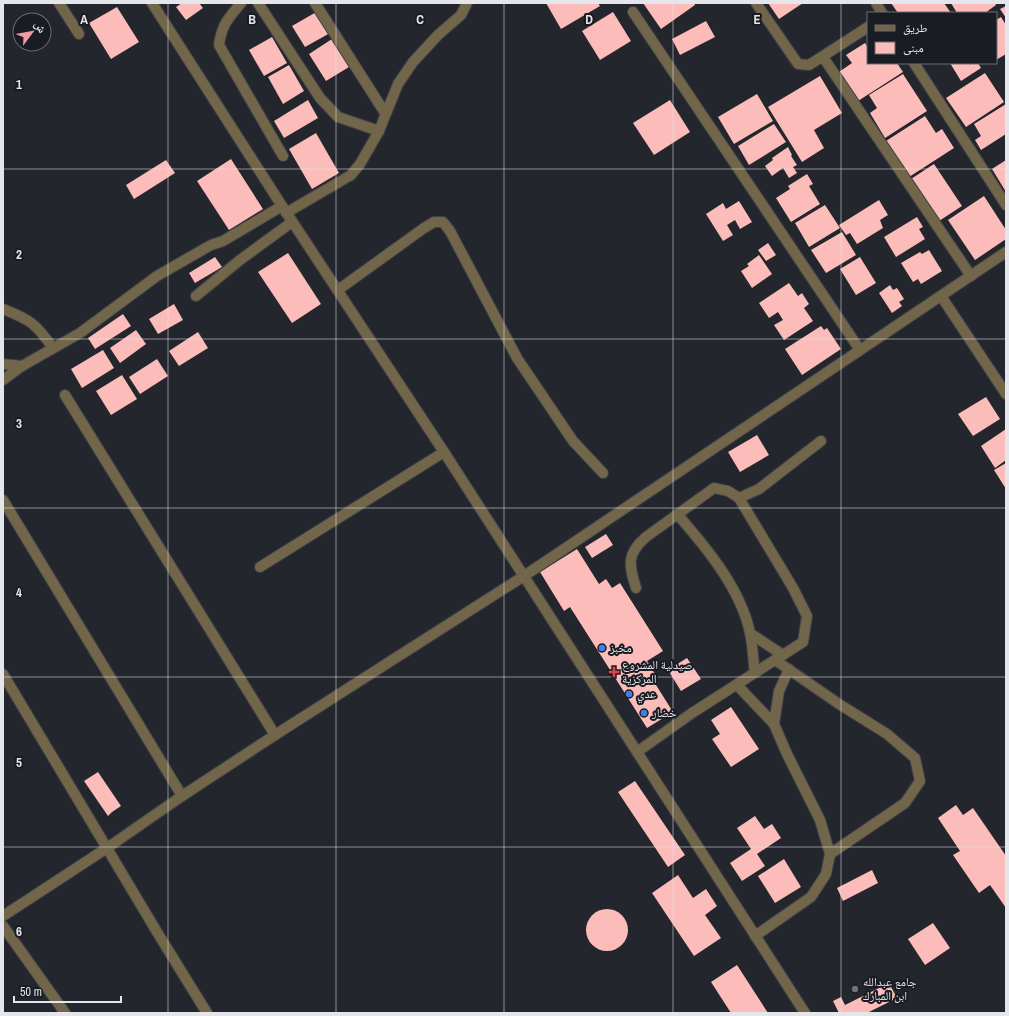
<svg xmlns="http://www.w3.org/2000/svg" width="1009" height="1016" font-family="'Archivo Narrow','Noto Naskh Arabic',sans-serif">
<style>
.building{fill:#fcbcba}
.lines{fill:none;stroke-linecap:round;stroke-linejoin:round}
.minor-casing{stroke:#3f4148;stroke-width:12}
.minor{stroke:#71654a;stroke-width:10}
.grid{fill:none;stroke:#e5e6eb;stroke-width:1;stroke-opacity:0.55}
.shop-dot{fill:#3f7fe0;stroke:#1a1c24;stroke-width:1.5}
.health-dot{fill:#e0444e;stroke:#1a1c24;stroke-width:1.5}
.worship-dot{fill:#6b7280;stroke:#1a1c24;stroke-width:1.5}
.labels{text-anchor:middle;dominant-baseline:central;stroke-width:4;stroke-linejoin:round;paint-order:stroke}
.poi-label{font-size:12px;fill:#e5e6eb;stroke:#1a1c24;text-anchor:start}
.grid-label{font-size:13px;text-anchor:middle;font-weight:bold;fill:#e5e6eb;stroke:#1a1c24;stroke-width:4;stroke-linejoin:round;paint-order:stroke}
</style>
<rect width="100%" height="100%" fill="#24262d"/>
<g class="building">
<polygon points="182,3 199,3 203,8 186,20 176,7"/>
<polygon points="546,3 598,3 600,6 561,29"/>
<polygon points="643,3 694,3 695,5 661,29"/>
<polygon points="768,3 803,3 779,19"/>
<polygon points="891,3 944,3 951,13 898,13"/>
<polygon points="951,3 995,3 996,5 985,13 957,13"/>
<polygon points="1006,6 1006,18 1000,9"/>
<polygon points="117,7 139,42 111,59 89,23"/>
<polygon points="318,11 330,33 305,47 292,26"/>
<polygon points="613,12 631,41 600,60 582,31"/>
<polygon points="1001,17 1006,25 1006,54 996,60 996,20"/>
<polygon points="706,21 715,37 680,55 672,39"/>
<polygon points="272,37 287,63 264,76 249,50"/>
<polygon points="332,39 349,67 326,81 309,54"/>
<polygon points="865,43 868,48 868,63 897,63 903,72 858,101 839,72 852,63 846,55"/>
<polygon points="950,63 978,63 981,68 961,81"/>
<polygon points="289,65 304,91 283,104 268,77"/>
<polygon points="985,73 1004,102 966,127 946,98"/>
<polygon points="903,74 927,111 885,138 870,113 877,108 869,95"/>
<polygon points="820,76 842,113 814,130 824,148 802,162 768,107"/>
<polygon points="757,94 773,121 734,144 718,117"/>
<polygon points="308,100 318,118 284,138 274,121"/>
<polygon points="670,100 690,132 654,155 633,123"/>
<polygon points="1006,104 1006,134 981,150 975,140 981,136 974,124"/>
<polygon points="925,116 936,133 942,129 954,148 909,177 886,141"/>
<polygon points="774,124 786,142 749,165 738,146"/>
<polygon points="316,133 339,173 312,189 289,149"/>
<polygon points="788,147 792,155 791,156 797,165 793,167 797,173 789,178 783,168 772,176 765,166 773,160 772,158"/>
<polygon points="231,159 263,209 229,230 197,181"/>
<polygon points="166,160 175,173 134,199 126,185"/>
<polygon points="1006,160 1006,192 992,169"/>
<polygon points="934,164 962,206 939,221 911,179"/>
<polygon points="807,174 813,184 809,186 820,204 791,222 776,198 790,189 788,186"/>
<polygon points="984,196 1006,230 1006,239 975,260 948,220"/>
<polygon points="879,200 888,215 880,220 883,228 857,244 850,233 846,235 839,225"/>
<polygon points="739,201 752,222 740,229 735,220 727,225 733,235 723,241 706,214 723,203 726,209"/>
<polygon points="825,205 840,228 809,247 795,223"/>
<polygon points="917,217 923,227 919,229 925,239 896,257 884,237"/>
<polygon points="842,232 856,255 826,273 811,250"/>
<polygon points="768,243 776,255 766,261 758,250"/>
<polygon points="929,250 942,271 921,284 918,279 913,282 901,263 920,252 922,254"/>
<polygon points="288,253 321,304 292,323 258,272"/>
<polygon points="759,255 772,274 752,288 741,271 749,266 747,264"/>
<polygon points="215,257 222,267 195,283 189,273"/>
<polygon points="860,257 876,283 856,295 840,269"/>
<polygon points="789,283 798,296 802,293 809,304 804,308 813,321 784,340 774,325 783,320 778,312 769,318 759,303"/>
<polygon points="890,285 893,290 897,288 904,299 899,302 902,306 892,313 879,293"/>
<polygon points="174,304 183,320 158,334 149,319"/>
<polygon points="123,314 131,326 95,349 88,338"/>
<polygon points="821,326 824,330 827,328 841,349 802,375 785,349"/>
<polygon points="136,330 146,344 120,363 110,348"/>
<polygon points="198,332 208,348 179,366 169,351"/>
<polygon points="103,350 114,368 82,388 71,369"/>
<polygon points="157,359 168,376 140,394 129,377"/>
<polygon points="122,375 137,399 111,415 96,391"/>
<polygon points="986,397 1000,419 973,436 958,414"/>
<polygon points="1006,429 1006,460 995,468 981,446"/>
<polygon points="757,435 769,455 740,472 728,452"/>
<polygon points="1006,463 1006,489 994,470"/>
<polygon points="606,534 613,545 592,558 585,547"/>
<polygon points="577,549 599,584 606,579 612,588 620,583 663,651 647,661 655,674 651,677 673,712 647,728 570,607 564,611 540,572"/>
<polygon points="687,658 701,679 681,691 668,670"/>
<polygon points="731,707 759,749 731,767 712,739 720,734 711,720"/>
<polygon points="98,772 121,806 112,812 108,816 84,781"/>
<polygon points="635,781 685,855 668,867 618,792"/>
<polygon points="956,805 963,815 973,808 1006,856 1006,908 990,885 979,893 953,855 960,851 938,818"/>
<polygon points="755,816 764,829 772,824 781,838 757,854 765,866 742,881 730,863 751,849 737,828"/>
<polygon points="784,859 801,887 775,903 758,876"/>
<polygon points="872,870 878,883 843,901 837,888"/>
<polygon points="678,875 693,898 706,889 717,906 705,915 721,938 694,956 652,893"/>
<circle cx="607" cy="930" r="21"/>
<polygon points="933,923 950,948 925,965 908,939"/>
<polygon points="737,965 768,1013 731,1013 711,982"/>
<polygon points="889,983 897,998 867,1013 839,1013 833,1001 841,997 845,1005"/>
</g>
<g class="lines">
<defs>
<g id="minor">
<polyline points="59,3 79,34"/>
<polyline points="152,3 282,206 444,452 805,1013"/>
<path d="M241,3C228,19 222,24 219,45L283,156"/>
<polyline points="258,3 320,98 338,117 379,131"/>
<polyline points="315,3 385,113"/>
<polyline points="756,3 798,64 809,65 868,27"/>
<polyline points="876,3 882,13"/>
<polyline points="633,12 860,350"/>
<polyline points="823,57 971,276"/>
<polyline points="914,63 1006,205"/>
<polyline points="286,213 351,175 360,164 379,131 398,84 413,62 438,35 461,15 467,3"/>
<polyline points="338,290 424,228 434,222 443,222 450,231 517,358 573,441 603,473"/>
<polyline points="196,296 240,260 292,222"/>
<polyline points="941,296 1006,394"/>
<path d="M3,309C31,320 36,324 53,348"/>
<polyline points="3,364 22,366"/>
<polyline points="3,380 22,366 80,333 157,276 211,245 223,241 282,206"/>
<polyline points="65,395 275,735"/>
<polyline points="3,500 182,796"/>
<path d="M677,514C706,547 741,589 750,633C753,646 753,660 755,673"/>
<polyline points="260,567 444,452"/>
<path d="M636,588C629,565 626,554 646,537L714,488L728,491L739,498L759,489L821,441"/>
<polyline points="751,634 783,655"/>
<polyline points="775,660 839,704 887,734 915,758 920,781 905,803 830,854"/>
<polyline points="3,674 157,932 207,1013"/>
<polyline points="737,685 774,724"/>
<polyline points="637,752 692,713 803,642 807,616 793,588 739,498"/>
<polyline points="3,916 107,848 182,796 275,735 524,576 1006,252"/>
<polyline points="3,926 65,1013"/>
<polyline points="755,936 811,897 826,874 830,854 820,820 787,754 774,724 779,691 789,669"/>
</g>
</defs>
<use href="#minor" class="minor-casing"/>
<use href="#minor" class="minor"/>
</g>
<path class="grid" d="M168,3V1013M336,3V1013M504,3V1013M673,3V1013M841,3V1013M3,169H1006M3,339H1006M3,508H1006M3,677H1006M3,847H1006"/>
<g class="shop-dot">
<circle cx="602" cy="648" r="4"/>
<circle cx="629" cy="694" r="4"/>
<circle cx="644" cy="713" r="4"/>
</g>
<path class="health-dot" d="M612 666h4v4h4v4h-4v4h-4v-4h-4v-4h4z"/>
<circle class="worship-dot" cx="855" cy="989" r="4"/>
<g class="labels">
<g class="poi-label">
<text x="610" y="648">مخبز</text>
<text x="622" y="665">صيدلية المشروع<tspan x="622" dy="14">المركزية</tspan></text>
<text x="637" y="694">عدي</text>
<text x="652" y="713">خضار</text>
<text x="863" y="982">جامع عبدالله<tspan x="863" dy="14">ابن المبارك</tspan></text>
</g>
</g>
<g class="grid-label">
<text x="84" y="24">A</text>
<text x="252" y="24">B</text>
<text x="420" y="24">C</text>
<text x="589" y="24">D</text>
<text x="757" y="24">E</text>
<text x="19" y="89">1</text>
<text x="19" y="259">2</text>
<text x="19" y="428">3</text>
<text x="19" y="597">4</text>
<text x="19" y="767">5</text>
<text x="19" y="936">6</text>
</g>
<rect width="1009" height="1016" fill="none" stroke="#e5e6eb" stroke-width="8"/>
<rect x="867" y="12" width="130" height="52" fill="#1a1c24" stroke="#6b6d74"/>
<rect x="875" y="25" width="20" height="6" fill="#71654a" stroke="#6b6d74"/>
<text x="903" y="32" font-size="12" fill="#e5e6eb">طريق</text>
<rect x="875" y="42" width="20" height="12" fill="#fcbcba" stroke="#6b6d74"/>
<text x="903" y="52" font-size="12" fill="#e5e6eb">مبنى</text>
<g transform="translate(32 32) rotate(58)"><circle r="19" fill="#1a1c24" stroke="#6b6d74"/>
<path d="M0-3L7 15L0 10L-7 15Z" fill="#f49aa6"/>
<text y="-6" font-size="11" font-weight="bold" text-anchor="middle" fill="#e5e6eb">ش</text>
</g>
<path d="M14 996v6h107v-6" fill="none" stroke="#e5e6eb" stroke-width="2"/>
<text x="20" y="996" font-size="12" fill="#e5e6eb" stroke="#1a1c24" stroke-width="3" paint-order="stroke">50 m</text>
</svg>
